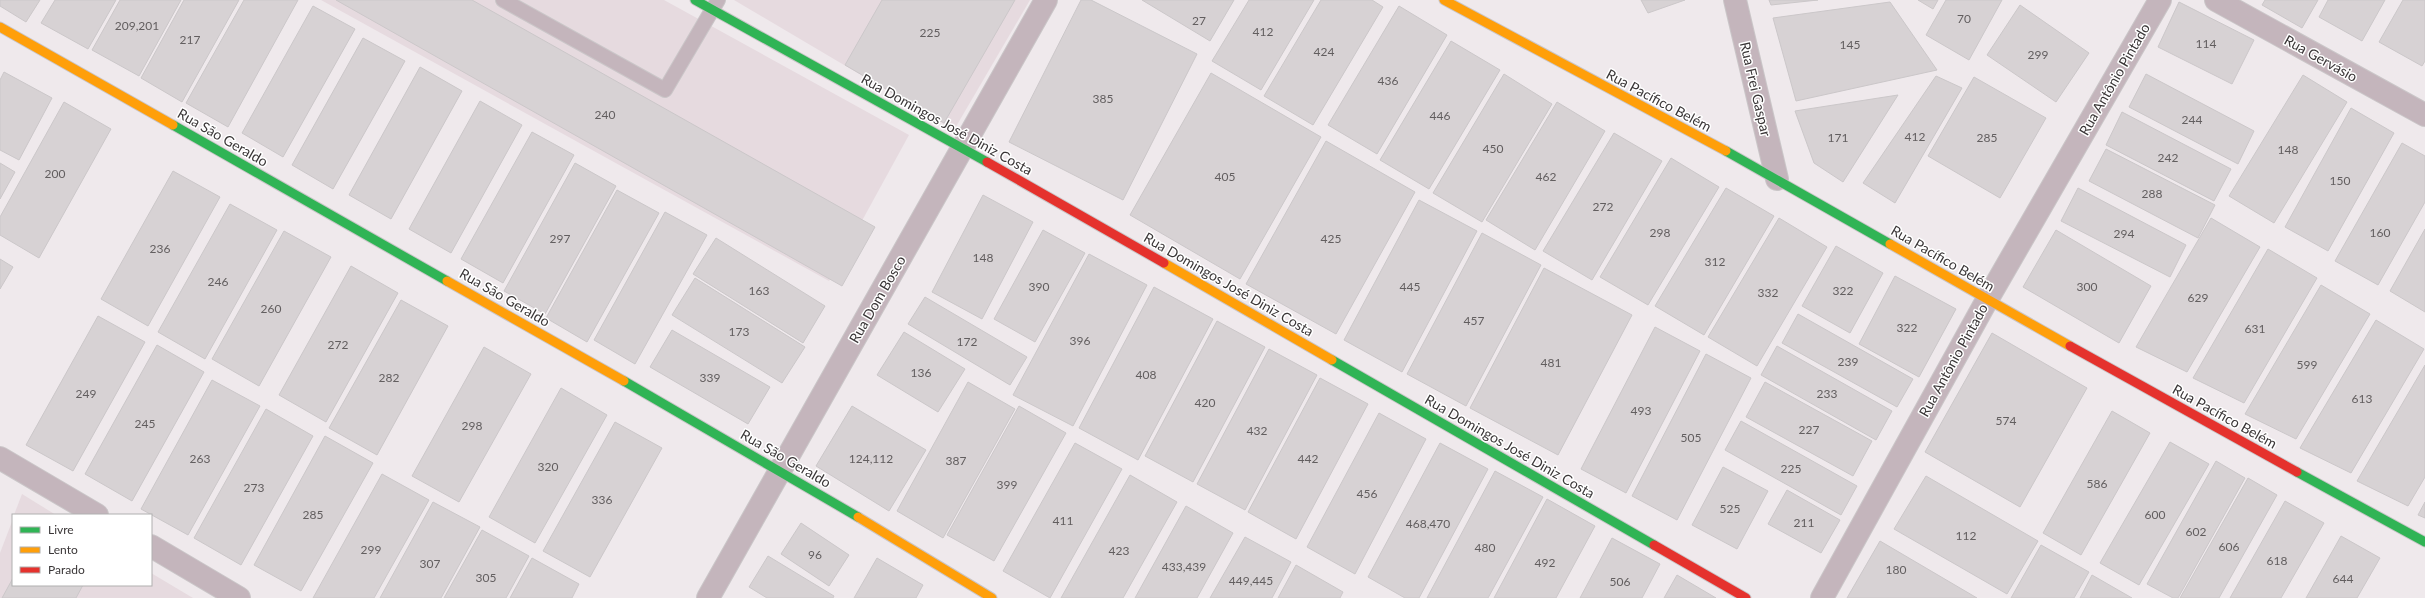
<svg xmlns="http://www.w3.org/2000/svg" width="2425" height="598" font-family="Lato,sans-serif">
<style>
.built{fill:#e6dadf}
.building{fill:#d7d2d4;stroke:#cbc7c9}
.lines{fill:none;stroke-linecap:round;stroke-linejoin:round}
.lane-casing{stroke:#cac6c8;stroke-width:16}
.street-casing{stroke:#cac6c8;stroke-width:24}
.fast-casing{stroke:#cac6c8;stroke-width:11}
.slow-casing{stroke:#cac6c8;stroke-width:11}
.jam-casing{stroke:#cac6c8;stroke-width:11}
.lane{stroke:#c4b5bc;stroke-width:14}
.street{stroke:#c4b5bc;stroke-width:22}
.fast{stroke:#30b455;stroke-width:9}
.slow{stroke:#ff9f0a;stroke-width:9}
.jam{stroke:#e5322d;stroke-width:9}
.labels{text-anchor:middle;dominant-baseline:central;stroke-width:3;stroke-linejoin:round;paint-order:stroke}
.number-label{font-size:12px;fill:#625e5f}
.street-label{font-size:14px;fill:#3a3637;stroke:#fff}
</style>
<rect width="100%" height="100%" fill="#efe9ec"/>
<g class="built">
<polygon points="321,0 664,0 909,135 829,281"/>
<polygon points="734,0 1030,0 954,130"/>
<polygon points="22,494 56,515 14,515"/>
<polygon points="13,519 13,585 151,585 151,573 193,598 0,598 0,553"/>
</g>
<g class="building">
<polygon points="0,0 40,0 26,22 0,6"/>
<polygon points="55,0 116,0 88,49 41,23"/>
<polygon points="120,0 181,0 139,76 92,50"/>
<polygon points="184,0 239,0 182,102 141,78"/>
<polygon points="244,0 298,0 228,127 186,103"/>
<polygon points="336,0 472,0 875,227 842,286"/>
<polygon points="882,0 1015,0 944,123 845,65"/>
<polygon points="1081,0 1091,0 1197,54 1123,200 1009,142"/>
<polygon points="1142,0 1234,0 1210,41"/>
<polygon points="1249,0 1314,0 1261,90 1212,61"/>
<polygon points="1321,0 1372,0 1383,7 1313,125 1264,96"/>
<polygon points="1641,0 1685,0 1648,13"/>
<polygon points="1769,0 1818,0 1771,5"/>
<polygon points="1918,0 1938,0 1933,9"/>
<polygon points="1946,0 2002,0 1969,60 1926,35"/>
<polygon points="2265,0 2318,0 2302,28 2262,5"/>
<polygon points="2328,0 2385,0 2362,41 2319,17"/>
<polygon points="2403,0 2425,0 2425,61 2422,66 2379,42"/>
<polygon points="1890,2 1937,70 1796,101 1773,18"/>
<polygon points="2179,2 2254,40 2232,84 2158,47"/>
<polygon points="2020,5 2089,53 2056,102 1987,55"/>
<polygon points="313,6 355,29 283,157 242,133"/>
<polygon points="1399,6 1447,35 1377,154 1328,125"/>
<polygon points="363,38 405,61 333,189 292,165"/>
<polygon points="1451,41 1500,70 1429,189 1380,160"/>
<polygon points="420,67 462,91 391,219 349,195"/>
<polygon points="4,72 52,98 19,160 0,150 0,80"/>
<polygon points="1211,73 1321,137 1240,279 1130,215"/>
<polygon points="1504,74 1552,104 1482,222 1433,193"/>
<polygon points="2146,74 2254,131 2238,164 2129,107"/>
<polygon points="2303,75 2347,102 2274,223 2229,196"/>
<polygon points="1936,76 1962,88 1895,203 1863,183"/>
<polygon points="1974,77 2046,118 2000,198 1928,156"/>
<polygon points="1898,95 1843,182 1814,163 1795,111"/>
<polygon points="480,101 522,125 451,253 409,229"/>
<polygon points="64,102 111,129 39,258 0,235 0,217"/>
<polygon points="1557,102 1605,131 1535,250 1486,220"/>
<polygon points="2351,108 2394,133 2328,251 2285,227"/>
<polygon points="2122,112 2231,169 2214,201 2106,145"/>
<polygon points="532,132 574,155 503,283 461,259"/>
<polygon points="1614,133 1662,161 1592,280 1543,251"/>
<polygon points="1326,141 1415,192 1336,334 1246,284"/>
<polygon points="2402,143 2425,156 2425,202 2378,285 2335,261"/>
<polygon points="2106,149 2215,205 2198,238 2089,181"/>
<polygon points="1671,158 1719,187 1648,305 1600,277"/>
<polygon points="0,163 15,172 0,199"/>
<polygon points="575,163 616,186 545,314 504,291"/>
<polygon points="173,171 220,197 148,326 101,299"/>
<polygon points="1726,188 1774,216 1704,335 1655,306"/>
<polygon points="2078,188 2186,245 2170,277 2061,221"/>
<polygon points="617,190 659,213 587,342 546,318"/>
<polygon points="983,195 1033,222 982,319 932,292"/>
<polygon points="1419,200 1477,231 1402,372 1344,340"/>
<polygon points="230,204 277,230 205,359 158,332"/>
<polygon points="665,212 707,235 635,364 594,340"/>
<polygon points="1779,218 1827,247 1757,366 1708,337"/>
<polygon points="2211,218 2260,247 2187,372 2136,347"/>
<polygon points="2425,229 2425,312 2390,291"/>
<polygon points="1043,230 1085,253 1035,342 994,319"/>
<polygon points="2056,230 2151,286 2119,343 2023,287"/>
<polygon points="284,231 331,257 259,386 212,359"/>
<polygon points="1482,233 1541,265 1466,406 1407,374"/>
<polygon points="716,238 825,306 803,343 693,274"/>
<polygon points="1836,246 1883,273 1850,333 1802,306"/>
<polygon points="2268,249 2317,278 2244,403 2193,378"/>
<polygon points="1089,254 1147,285 1073,426 1013,395"/>
<polygon points="0,259 13,267 0,289"/>
<polygon points="351,266 398,293 326,422 279,395"/>
<polygon points="1544,268 1632,315 1558,455 1470,408"/>
<polygon points="1895,276 1956,309 1919,377 1859,344"/>
<polygon points="695,278 805,347 782,383 672,315"/>
<polygon points="2321,285 2370,314 2296,439 2245,414"/>
<polygon points="1154,287 1213,319 1138,460 1079,428"/>
<polygon points="925,297 1027,357 1010,385 908,324"/>
<polygon points="401,300 448,326 377,455 329,428"/>
<polygon points="1798,314 1913,379 1897,407 1782,343"/>
<polygon points="98,316 145,342 73,471 26,445"/>
<polygon points="2376,320 2424,349 2351,473 2300,448"/>
<polygon points="1217,321 1265,347 1193,482 1145,456"/>
<polygon points="1655,327 1700,351 1626,493 1581,469"/>
<polygon points="672,330 770,387 748,424 650,367"/>
<polygon points="904,332 965,369 938,412 877,375"/>
<polygon points="1992,333 2087,388 2020,507 1925,452"/>
<polygon points="157,345 204,372 132,501 85,474"/>
<polygon points="1777,346 1892,411 1876,440 1761,375"/>
<polygon points="484,347 531,374 459,502 412,476"/>
<polygon points="1269,349 1317,375 1245,510 1197,484"/>
<polygon points="1706,354 1751,378 1677,520 1632,496"/>
<polygon points="2425,365 2425,477 2408,506 2357,481"/>
<polygon points="1320,378 1368,404 1296,539 1248,512"/>
<polygon points="212,380 260,406 188,535 141,509"/>
<polygon points="968,382 1015,409 943,538 897,511"/>
<polygon points="1765,382 1872,441 1853,476 1746,417"/>
<polygon points="561,388 607,415 535,543 489,517"/>
<polygon points="852,406 926,450 889,511 816,466"/>
<polygon points="1019,406 1066,433 994,561 947,535"/>
<polygon points="266,409 313,436 241,565 194,538"/>
<polygon points="2112,411 2150,433 2081,555 2043,533"/>
<polygon points="1379,413 1426,439 1355,574 1307,547"/>
<polygon points="1741,421 1857,486 1841,515 1725,450"/>
<polygon points="615,422 662,448 590,577 543,551"/>
<polygon points="325,436 373,463 301,591 254,565"/>
<polygon points="2170,442 2209,464 2139,585 2100,563"/>
<polygon points="1075,443 1122,469 1050,598 1003,571"/>
<polygon points="1440,443 1488,469 1419,598 1405,598 1368,577"/>
<polygon points="2216,461 2245,478 2178,598 2173,598 2147,584"/>
<polygon points="1723,467 1768,491 1737,549 1692,525"/>
<polygon points="1495,471 1543,497 1488,598 1427,598"/>
<polygon points="382,474 429,500 374,598 313,598"/>
<polygon points="1130,475 1177,502 1123,598 1061,598"/>
<polygon points="1926,476 2038,541 2007,594 1894,529"/>
<polygon points="2248,478 2277,495 2219,598 2180,598"/>
<polygon points="1787,490 1840,520 1821,553 1768,524"/>
<polygon points="1547,499 1595,526 1556,598 1494,598"/>
<polygon points="2285,501 2324,523 2281,598 2230,598"/>
<polygon points="433,502 480,527 441,598 380,598"/>
<polygon points="2425,502 2425,518 2418,515"/>
<polygon points="1186,506 1233,533 1197,598 1135,598"/>
<polygon points="801,523 849,555 829,586 781,554"/>
<polygon points="482,530 529,556 506,598 444,598"/>
<polygon points="2341,536 2380,558 2357,598 2306,598"/>
<polygon points="1245,537 1291,562 1272,598 1210,598"/>
<polygon points="1612,538 1660,564 1642,598 1580,598"/>
<polygon points="1880,541 1977,598 1847,598"/>
<polygon points="2041,545 2089,572 2074,598 2011,598"/>
<polygon points="768,556 834,596 833,598 767,598 749,587"/>
<polygon points="532,558 579,584 572,598 510,598"/>
<polygon points="877,558 923,585 916,598 854,598"/>
<polygon points="1296,565 1343,592 1340,598 1278,598"/>
<polygon points="1677,575 1716,598 1664,598"/>
<polygon points="2092,575 2132,598 2080,598"/>
<polygon points="13,578 13,585 83,585 76,598 2,598"/>
</g>
<g class="lines">
<defs>
<polyline id="lane" points="503,0 665,90 718,0"/>
<g id="street">
<polyline points="1735,0 1777,179"/>
<polyline points="2216,0 2425,115"/>
<polyline points="0,458 97,515"/>
<polyline points="151,546 239,598"/>
<polyline points="708,598 1046,0"/>
<polyline points="1822,598 1987,300 2160,0"/>
</g>
<g id="fast">
<polyline points="695,0 987,162"/>
<polyline points="173,125 447,281"/>
<polyline points="1726,151 1890,244"/>
<polyline points="1332,360 1654,545"/>
<polyline points="624,381 858,517"/>
<polyline points="2297,472 2425,542"/>
</g>
<g id="slow">
<polyline points="1444,0 1726,151"/>
<polyline points="0,27 173,125"/>
<polyline points="1890,244 2070,346"/>
<polyline points="1164,263 1332,360"/>
<polyline points="447,281 624,381"/>
<polyline points="858,517 992,598"/>
</g>
<g id="jam">
<polyline points="987,162 1164,263"/>
<polyline points="2070,346 2297,472"/>
<polyline points="1654,545 1746,598"/>
</g>
</defs>
<use href="#lane" class="lane-casing"/>
<use href="#street" class="street-casing"/>
<use href="#fast" class="fast-casing"/>
<use href="#slow" class="slow-casing"/>
<use href="#jam" class="jam-casing"/>
<use href="#lane" class="lane"/>
<use href="#street" class="street"/>
<use href="#fast" class="fast"/>
<use href="#slow" class="slow"/>
<use href="#jam" class="jam"/>
</g>
<g class="labels">
<g class="number-label">
<text x="1964" y="18">70</text>
<text x="1199" y="20">27</text>
<text x="137" y="25">209,201</text>
<text x="1263" y="31">412</text>
<text x="930" y="32">225</text>
<text x="190" y="39">217</text>
<text x="2206" y="43">114</text>
<text x="1850" y="44">145</text>
<text x="1324" y="51">424</text>
<text x="2038" y="54">299</text>
<text x="1388" y="80">436</text>
<text x="1103" y="98">385</text>
<text x="605" y="114">240</text>
<text x="1440" y="115">446</text>
<text x="2192" y="119">244</text>
<text x="1915" y="136">412</text>
<text x="1838" y="137">171</text>
<text x="1987" y="137">285</text>
<text x="1493" y="148">450</text>
<text x="2288" y="149">148</text>
<text x="2168" y="157">242</text>
<text x="55" y="173">200</text>
<text x="1225" y="176">405</text>
<text x="1546" y="176">462</text>
<text x="2340" y="180">150</text>
<text x="2152" y="193">288</text>
<text x="1603" y="206">272</text>
<text x="1660" y="232">298</text>
<text x="2380" y="232">160</text>
<text x="2124" y="233">294</text>
<text x="560" y="238">297</text>
<text x="1331" y="238">425</text>
<text x="160" y="248">236</text>
<text x="983" y="257">148</text>
<text x="1715" y="261">312</text>
<text x="218" y="281">246</text>
<text x="1039" y="286">390</text>
<text x="1410" y="286">445</text>
<text x="2087" y="286">300</text>
<text x="759" y="290">163</text>
<text x="1843" y="290">322</text>
<text x="1768" y="292">332</text>
<text x="2198" y="297">629</text>
<text x="271" y="308">260</text>
<text x="1474" y="320">457</text>
<text x="1907" y="327">322</text>
<text x="2255" y="328">631</text>
<text x="739" y="331">173</text>
<text x="1080" y="340">396</text>
<text x="967" y="341">172</text>
<text x="338" y="344">272</text>
<text x="1848" y="361">239</text>
<text x="1551" y="362">481</text>
<text x="2307" y="364">599</text>
<text x="921" y="372">136</text>
<text x="1146" y="374">408</text>
<text x="389" y="377">282</text>
<text x="710" y="377">339</text>
<text x="86" y="393">249</text>
<text x="1827" y="393">233</text>
<text x="2362" y="398">613</text>
<text x="1205" y="402">420</text>
<text x="1641" y="410">493</text>
<text x="2006" y="420">574</text>
<text x="145" y="423">245</text>
<text x="472" y="425">298</text>
<text x="1809" y="429">227</text>
<text x="1257" y="430">432</text>
<text x="1691" y="437">505</text>
<text x="200" y="458">263</text>
<text x="871" y="458">124,112</text>
<text x="1308" y="458">442</text>
<text x="956" y="460">387</text>
<text x="548" y="466">320</text>
<text x="1791" y="468">225</text>
<text x="2097" y="483">586</text>
<text x="1007" y="484">399</text>
<text x="254" y="487">273</text>
<text x="1367" y="493">456</text>
<text x="602" y="499">336</text>
<text x="1730" y="508">525</text>
<text x="313" y="514">285</text>
<text x="2155" y="514">600</text>
<text x="1063" y="520">411</text>
<text x="1804" y="522">211</text>
<text x="1428" y="523">468,470</text>
<text x="2196" y="531">602</text>
<text x="1966" y="535">112</text>
<text x="2229" y="546">606</text>
<text x="1485" y="547">480</text>
<text x="371" y="549">299</text>
<text x="1119" y="550">423</text>
<text x="815" y="554">96</text>
<text x="2277" y="560">618</text>
<text x="1545" y="562">492</text>
<text x="430" y="563">307</text>
<text x="1184" y="566">433,439</text>
<text x="1896" y="569">180</text>
<text x="486" y="577">305</text>
<text x="2343" y="578">644</text>
<text x="1251" y="580">449,445</text>
<text x="1620" y="581">506</text>
</g>
<g class="street-label">
<text transform="translate(2321 58) rotate(29)">Rua Gervásio</text>
<text transform="translate(2114 79) rotate(-60)">Rua Antônio Pintado</text>
<text transform="translate(1756 89) rotate(77)">Rua Frei Gaspar</text>
<text transform="translate(1659 100) rotate(28)">Rua Pacífico Belém</text>
<text transform="translate(947 124) rotate(29)">Rua Domingos José Diniz Costa</text>
<text transform="translate(223 137) rotate(30)">Rua São Geraldo</text>
<text transform="translate(1943 258) rotate(30)">Rua Pacífico Belém</text>
<text transform="translate(1229 284) rotate(30)">Rua Domingos José Diniz Costa</text>
<text transform="translate(505 297) rotate(30)">Rua São Geraldo</text>
<text transform="translate(877 299) rotate(-60)">Rua Dom Bosco</text>
<text transform="translate(1953 360) rotate(-61)">Rua Antônio Pintado</text>
<text transform="translate(2225 416) rotate(29)">Rua Pacífico Belém</text>
<text transform="translate(1510 446) rotate(30)">Rua Domingos José Diniz Costa</text>
<text transform="translate(786 458) rotate(30)">Rua São Geraldo</text>
</g>
</g>
<rect x="12" y="514" width="140" height="72" fill="#ffffff" stroke="#b0afaf"/>
<rect x="20" y="527" width="20" height="6" fill="#30b455" stroke="#b0afaf"/>
<text x="48" y="534" font-size="12" fill="#3a3637">Livre</text>
<rect x="20" y="547" width="20" height="6" fill="#ff9f0a" stroke="#b0afaf"/>
<text x="48" y="554" font-size="12" fill="#3a3637">Lento</text>
<rect x="20" y="567" width="20" height="6" fill="#e5322d" stroke="#b0afaf"/>
<text x="48" y="574" font-size="12" fill="#3a3637">Parado</text>
</svg>
